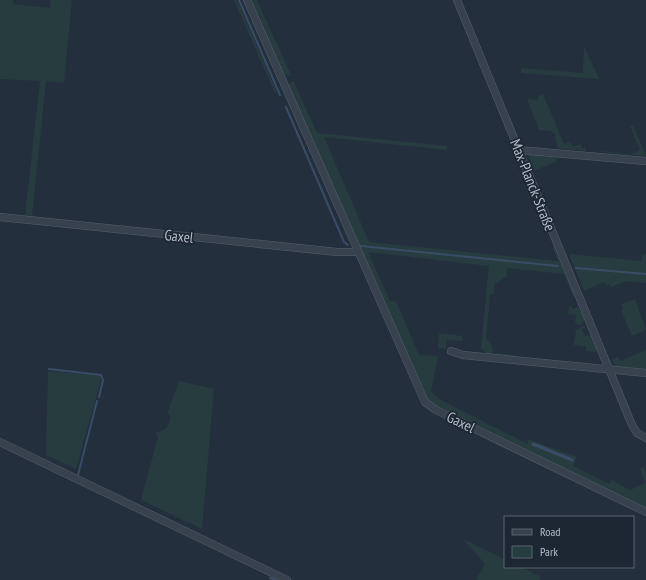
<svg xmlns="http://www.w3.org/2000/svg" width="646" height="580" font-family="'PT Sans Narrow',sans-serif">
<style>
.green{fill:#263c3f}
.water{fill:#394c67}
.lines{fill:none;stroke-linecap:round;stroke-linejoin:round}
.stream{stroke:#394c67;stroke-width:2}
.minor-casing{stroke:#565f6c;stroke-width:8}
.minor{stroke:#38414e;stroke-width:7}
.labels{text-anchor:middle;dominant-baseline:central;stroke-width:3.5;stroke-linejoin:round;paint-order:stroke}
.street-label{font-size:15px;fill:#b4bcc9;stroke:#1d2633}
</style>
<rect width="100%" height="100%" fill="#242f3e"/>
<g class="green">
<polygon points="0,0 13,0 13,4 50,8 51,0 72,0 64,83 46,81 32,216 25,215 40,81 0,79"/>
<polygon points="234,0 237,0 277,92 275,93"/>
<polygon points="250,0 257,0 291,75 287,76 283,72"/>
<polygon points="584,46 599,79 521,73 521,68 583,73"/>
<polygon points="291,82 294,82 317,133 447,146 447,150 324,137 369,242 558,261 552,245 554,246 574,293 573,296 564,274 507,268 507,276 495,284 493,294 490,294 486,340 489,341 493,349 492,353 514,355 512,358 488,355 481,348 489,266 368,252 390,301 396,301 419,355 438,356 431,391 439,399 528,444 528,439 577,457 573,466 609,484 612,480 630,490 645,483 640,469 644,467 646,472 646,511 440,410 424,397 287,87"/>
<polygon points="543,94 564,144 570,142 573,147 580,144 582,148 585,147 585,151 557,148 555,134 550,131 539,130 527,99 538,100 538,96"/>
<polygon points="633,125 646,156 602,152 602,151 631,154 640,150 630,126"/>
<polygon points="530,154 555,157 557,161 534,171 528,155"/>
<polygon points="569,254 642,261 642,255 646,254 646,283 626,281 611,287 610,284 606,285 604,282 584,291"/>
<polygon points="635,299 646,330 632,336 621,310 623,310 621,304"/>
<polygon points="577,305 585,320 580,325 575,324 576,315 568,314 569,307 571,306 572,309 578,307"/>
<polygon points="585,325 586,327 582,329 585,336 592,335 597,349 596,352 586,351 586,347 574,345 576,330"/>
<polygon points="439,333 463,336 462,341 447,340 446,349 438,348"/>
<polygon points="646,350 646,370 615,366 612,359 618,357 620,361"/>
<polygon points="48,371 102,376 76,469 46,455"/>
<path d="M179,381L214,389L202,529L141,500L158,437L156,435L157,432C167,430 169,425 171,416L167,414Z"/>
<polygon points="463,539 505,559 505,567 521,567 541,577 539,580 476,580 485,564"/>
</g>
<polygon class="water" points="533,442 574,459 573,462 531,445"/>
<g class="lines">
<g class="stream">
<polyline points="239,0 280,95"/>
<polyline points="286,107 344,242 348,245"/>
<polyline points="361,246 558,266"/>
<polyline points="576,268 646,274"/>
<polyline points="49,369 101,375 103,380 99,397"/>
<polyline points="78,475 97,401"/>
<polyline points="270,578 275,580"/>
</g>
<defs>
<g id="minor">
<polyline points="247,0 425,402 436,410 646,512"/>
<polyline points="457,0 632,425 637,433 646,438"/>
<polyline points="518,150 646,161"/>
<polyline points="0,217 337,252 357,252"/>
<polyline points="451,351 463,355 646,373"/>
<polyline points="0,442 287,580"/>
</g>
</defs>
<use href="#minor" class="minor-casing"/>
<use href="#minor" class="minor"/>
</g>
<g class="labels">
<g class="street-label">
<text transform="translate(533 185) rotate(68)">Max-Planck-Straße</text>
<text transform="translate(179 236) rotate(6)">Gaxel</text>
<text transform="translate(461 422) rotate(26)">Gaxel</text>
</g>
</g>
<rect x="504" y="516" width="130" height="52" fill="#1d2633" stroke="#59626f"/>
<rect x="512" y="529" width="20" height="6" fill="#38414e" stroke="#59626f"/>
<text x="540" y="536" font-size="12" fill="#b4bcc9">Road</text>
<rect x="512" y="546" width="20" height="12" fill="#263c3f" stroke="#59626f"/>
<text x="540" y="556" font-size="12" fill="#b4bcc9">Park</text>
</svg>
